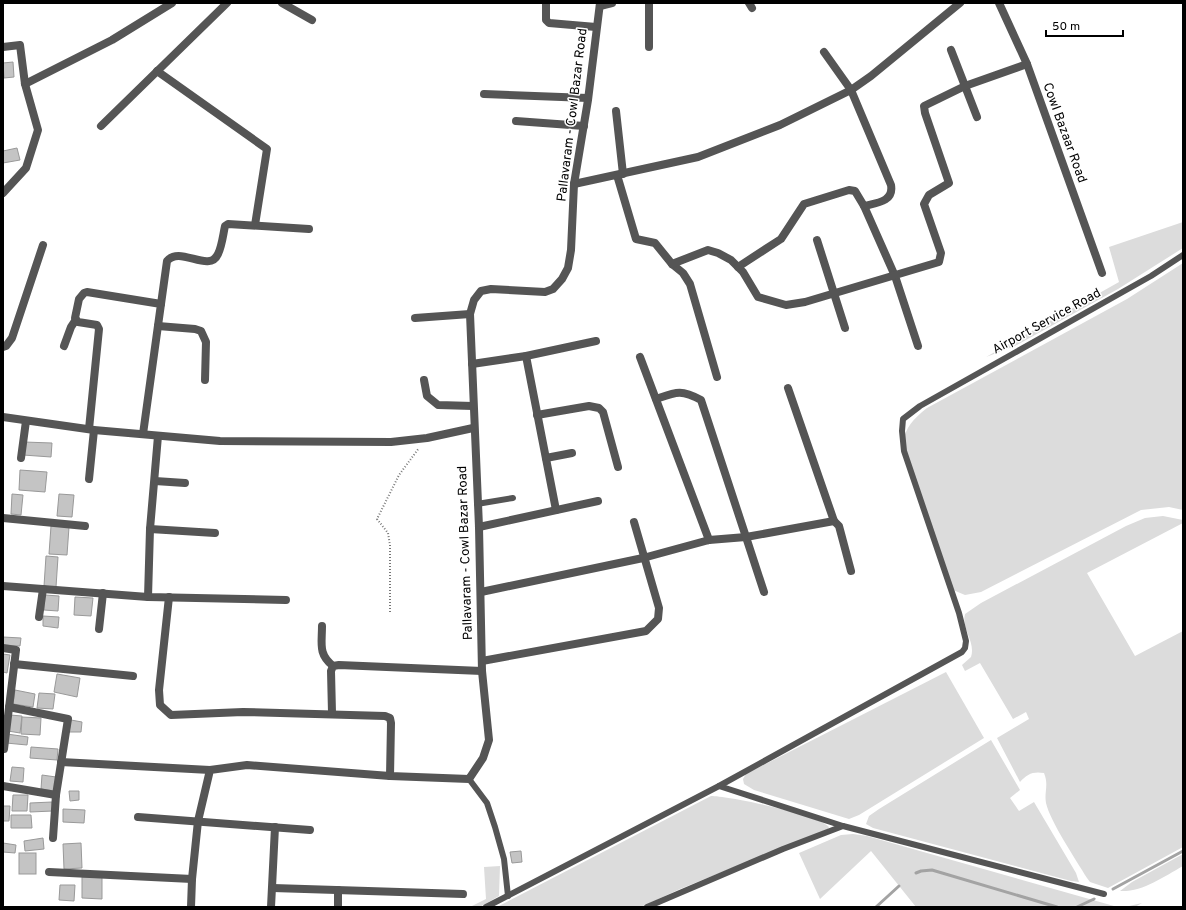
<svg xmlns="http://www.w3.org/2000/svg" width="1186" height="910" font-family="Overpass,sans-serif">
<style>
.green{fill:#dcdcdc}
.lines{fill:none;stroke-linecap:round;stroke-linejoin:round}
.stream{stroke:#a3a3a3;stroke-width:3}
.building{fill:#c4c4c4;stroke:#999}
.path{stroke:#777;stroke-width:2;stroke-dasharray:1 2;stroke-linecap:butt}
.service{stroke:#555;stroke-width:6}
.minor{stroke:#555;stroke-width:8}
.tertiary{stroke:#555;stroke-width:8}
.labels{text-anchor:middle;dominant-baseline:central;stroke-width:3;stroke-linejoin:round;paint-order:stroke}
.street-label{font-size:13px;fill:#000;stroke:#fff}
</style>
<rect width="100%" height="100%" fill="#fff"/>
<g class="green">
<polygon points="1183,222 1183,248 1118,289 1015,346 986,357 1119,282 1109,247"/>
<path d="M1183,263V510L1169,507L1141,510L981,592L965,595L953,590L902,444C906,427 913,419 927,408L1127,299Z"/>
<path d="M1163,516L1183,520V523L1087,573L1135,656L1183,631V847L1108,888L1090,882L1087,878C1076,860 1050,821 1046,803C1044,792 1049,785 1044,773C1033,771 1027,774 1020,782L997,738L1029,719L1026,712L1013,719L980,663L965,671L962,665L971,657C976,642 961,629 965,614L981,603L1126,526L1145,518Z"/>
<polygon points="946,672 984,738 859,815 849,819 754,790 744,784 743,779 746,774"/>
<polygon points="991,740 1020,790 1010,798 1019,811 1034,802 1076,873 1079,882 1071,881 873,828 866,824 869,816 879,809"/>
<path d="M711,796C729,796 820,815 829,827L828,829L680,889L641,907H497Z"/>
<polygon points="853,834 867,836 1114,906 1125,907 1142,903 1135,907 916,907 871,851 820,899 799,853 841,835"/>
<path d="M1183,854V866C1163,877 1143,892 1120,891L1132,882Z"/>
<polygon points="500,866 499,896 480,907 470,907 486,899 484,867"/>
</g>
<g class="lines">
<g class="stream">
<polyline points="916,873 921,871 932,870 1057,907"/>
<polyline points="1113,889 1183,851"/>
<polyline points="876,907 899,886"/>
<polyline points="1077,907 1094,899"/>
</g>
</g>
<g class="building">
<polygon points="13,62 14,77 4,78 3,63"/>
<polygon points="17,148 20,160 3,163 3,151"/>
<polygon points="24,442 52,443 51,457 23,455"/>
<polygon points="20,470 47,472 45,492 19,490"/>
<polygon points="12,494 23,495 21,515 11,514"/>
<polygon points="59,494 74,495 72,517 57,516"/>
<polygon points="51,526 69,527 67,555 49,554"/>
<polygon points="46,556 58,557 56,587 44,586"/>
<polygon points="45,595 59,596 58,611 44,610"/>
<polygon points="75,597 93,598 91,616 74,615"/>
<polygon points="43,616 59,617 58,628 43,626"/>
<polygon points="3,637 21,638 20,646 3,645"/>
<polygon points="3,654 10,655 7,673 3,672"/>
<polygon points="57,674 80,678 77,697 54,692"/>
<polygon points="15,690 35,694 33,707 13,704"/>
<polygon points="39,693 55,694 53,709 37,708"/>
<polygon points="10,715 22,716 20,733 8,731"/>
<polygon points="22,717 41,718 40,735 21,734"/>
<polygon points="71,720 82,722 81,732 69,732"/>
<polygon points="7,734 28,737 27,745 6,743"/>
<polygon points="31,747 58,749 57,760 30,758"/>
<polygon points="12,767 24,768 23,782 10,781"/>
<polygon points="42,775 56,777 54,791 41,789"/>
<polygon points="69,791 79,791 79,800 70,801"/>
<polygon points="13,795 28,795 27,811 12,811"/>
<polygon points="52,802 53,811 30,812 30,803"/>
<polygon points="3,806 10,806 9,821 3,821"/>
<polygon points="63,809 85,810 84,823 63,822"/>
<polygon points="11,815 31,815 32,828 11,828"/>
<polygon points="43,838 44,849 25,851 24,841"/>
<polygon points="3,843 16,845 15,853 3,852"/>
<polygon points="81,843 82,868 64,869 63,844"/>
<polygon points="521,851 522,862 512,863 510,852"/>
<rect x="19" y="853" width="17" height="21"/>
<polygon points="82,877 102,877 102,899 82,898"/>
<polygon points="60,885 75,885 74,901 59,900"/>
</g>
<g class="lines">
<polyline class="path" points="390,612 390,545 388,533 377,519 399,475 419,448"/>
<g class="service">
<polyline points="477,504 513,498"/>
<polyline points="469,779 487,803 495,827 504,859 508,896"/>
<polyline points="719,786 843,826"/>
<polyline points="486,907 719,786 962,652 965,648 966,641 959,613 904,451 902,431 903,419 920,406 1151,276 1183,255"/>
<polyline points="647,907 783,849 843,826 1104,894"/>
</g>
<g class="minor">
<polyline points="282,3 312,20"/>
<polyline points="546,3 546,20 549,23 596,27"/>
<polyline points="649,3 649,47"/>
<polyline points="749,3 752,8"/>
<polyline points="999,3 1027,64 1102,273"/>
<polyline points="600,6 612,3"/>
<polyline points="3,47 20,45 25,84 38,130 26,168 3,193"/>
<polyline points="951,50 977,117"/>
<polyline points="157,71 267,149 255,225"/>
<polyline points="25,84 112,40 172,3"/>
<polyline points="484,94 588,98"/>
<polyline points="616,111 623,174"/>
<polyline points="516,121 584,126"/>
<polyline points="101,126 227,3"/>
<polyline points="617,175 636,239 655,243 672,264 683,273 690,284 717,377"/>
<polyline points="574,184 698,157 780,125 851,90 871,76 960,3"/>
<polyline points="864,206 895,276 918,346"/>
<polyline points="817,240 845,328"/>
<polyline points="672,264 708,250 718,253 731,260 743,272 758,297 786,305 805,302 939,262 941,253 924,204 929,195 949,183 925,113 924,106 965,86 1027,64"/>
<path d="M738,267L781,239L804,204L849,190L855,191L864,206C876,203 894,202 891,185L851,90L824,52"/>
<path d="M161,304L167,261C180,245 209,274 218,254C222,246 223,235 225,226L228,224L309,229"/>
<polyline points="415,318 470,314"/>
<polyline points="158,326 195,329 201,331 206,342 205,380"/>
<polyline points="64,346 71,327 75,321"/>
<polyline points="3,347 6,346 12,338 43,245"/>
<polyline points="526,356 556,510"/>
<polyline points="640,357 709,540"/>
<polyline points="472,364 526,356 596,341"/>
<polyline points="424,380 427,396 438,405 473,406"/>
<polyline points="788,388 834,521"/>
<polyline points="537,415 589,406 599,408 603,412 618,467"/>
<polyline points="3,417 94,430 220,441 391,442 427,438 473,428"/>
<polyline points="89,429 99,329 97,325 78,322 75,318 79,299 84,293 87,292 161,304 143,434"/>
<polyline points="21,458 26,421"/>
<polyline points="546,458 572,453"/>
<polyline points="89,479 94,430"/>
<polyline points="155,481 185,483"/>
<polyline points="3,518 85,526"/>
<polyline points="479,527 598,501"/>
<polyline points="150,529 215,533"/>
<polyline points="3,586 148,597 286,600"/>
<path d="M481,592L643,558L709,540L746,537L701,400C681,389 676,392 656,399"/>
<polyline points="764,592 746,537 834,521 839,526 851,571"/>
<polyline points="148,597 150,529 158,436"/>
<polyline points="169,597 159,690 160,705 171,715 243,712 385,716 390,718 391,723 390,776"/>
<polyline points="39,617 43,589"/>
<path d="M322,626C322,644 318,654 333,666"/>
<polyline points="99,629 103,593"/>
<polyline points="3,648 16,650 4,749"/>
<polyline points="482,661 646,631 658,619 659,608 634,522"/>
<polyline points="14,664 133,676"/>
<polyline points="9,707 68,719 56,795 53,838"/>
<polyline points="332,713 331,671 333,666 339,665 482,671"/>
<polyline points="61,762 210,770"/>
<polyline points="3,786 56,795"/>
<polyline points="138,817 310,830"/>
<polyline points="49,872 192,879"/>
<polyline points="273,888 463,894"/>
<polyline points="338,890 338,907"/>
<polyline points="271,907 275,827"/>
</g>
<polyline class="tertiary" points="191,907 192,879 198,821 210,770 247,765 390,776 469,779 483,758 489,740 482,671 479,527 470,314 474,300 481,291 491,289 545,292 553,289 562,279 568,268 571,250 574,184 588,100 600,3"/>
</g>
<g class="labels">
<g class="street-label">
<text transform="translate(573 115) rotate(-83)">Pallavaram - Cowl Bazar Road</text>
<text transform="translate(1064 133) rotate(70)">Cowl Bazaar Road</text>
<text transform="translate(1047 322) rotate(-29)">Airport Service Road</text>
<text transform="translate(466 553) rotate(-92)">Pallavaram - Cowl Bazar Road</text>
</g>
</g>
<rect width="1186" height="910" fill="none" stroke="#000000" stroke-width="8"/>
<path d="M1046 30v6h77v-6" fill="none" stroke="#000000" stroke-width="2"/>
<text x="1052" y="30" font-size="12" fill="#000000" stroke="#ffffff" stroke-width="3" paint-order="stroke">50 m</text>
</svg>
